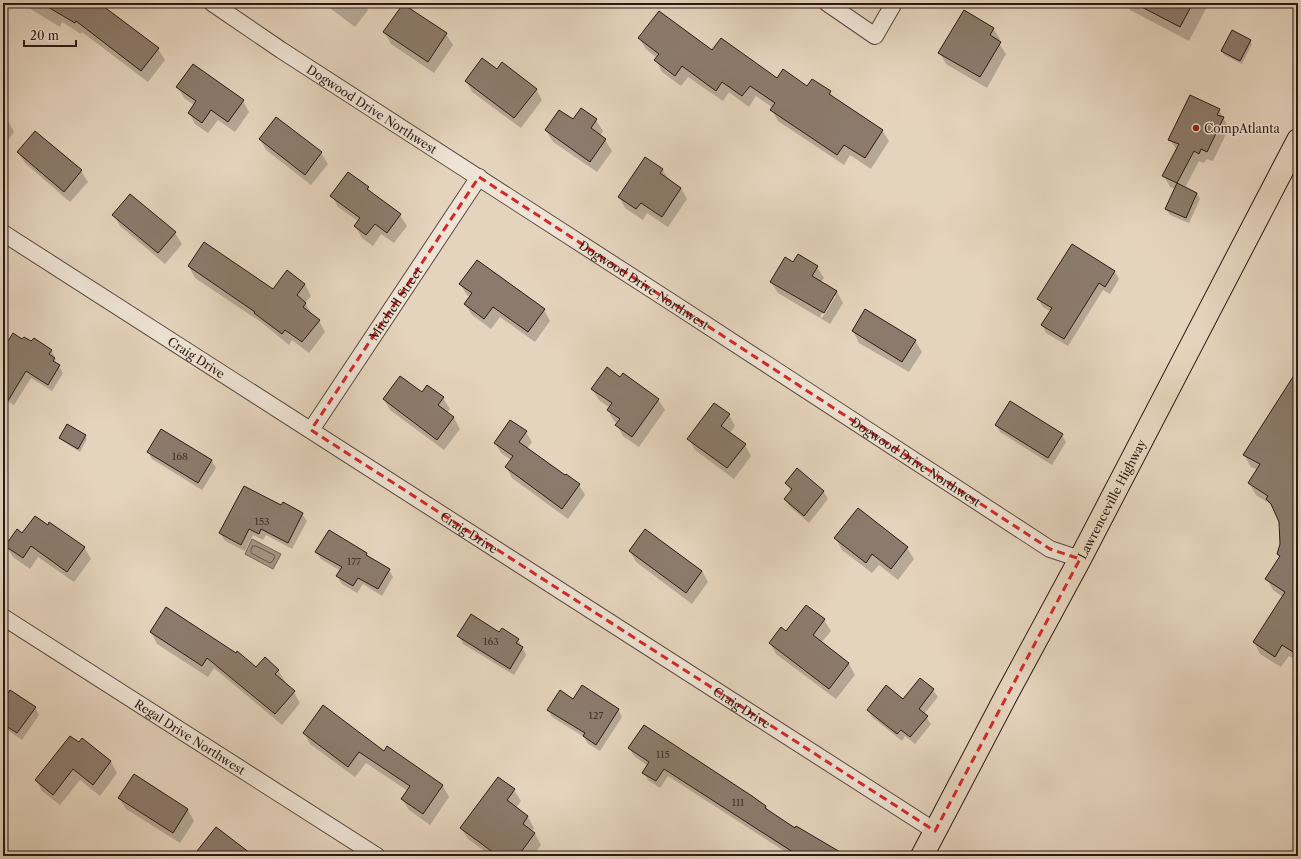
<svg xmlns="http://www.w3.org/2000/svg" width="1301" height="859" font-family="'Libre Caslon Text',serif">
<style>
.water{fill:#a69584;stroke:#756457}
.shadow{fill:#0003;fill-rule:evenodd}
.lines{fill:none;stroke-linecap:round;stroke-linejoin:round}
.shore{stroke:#69584c;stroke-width:1}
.building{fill:#8c7b6c;stroke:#2c1a14}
.minor-casing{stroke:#5a483e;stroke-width:18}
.primary-casing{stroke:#2c1a14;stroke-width:24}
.minor{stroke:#eee3d4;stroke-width:16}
.primary{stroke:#e5d4bd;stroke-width:22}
.marked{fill:none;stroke:#d62828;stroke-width:3;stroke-dasharray:8 5;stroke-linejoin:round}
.poi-dot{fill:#8f2418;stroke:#eee3d4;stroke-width:1.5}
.labels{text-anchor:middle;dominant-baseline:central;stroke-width:3;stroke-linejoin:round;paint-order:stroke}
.number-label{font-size:10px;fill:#44322a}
.street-label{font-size:12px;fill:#2c1a14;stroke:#eee3d4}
.poi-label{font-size:12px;fill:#2c1a14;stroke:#eee3d4;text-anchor:start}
</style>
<rect width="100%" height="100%" fill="#e5d4bd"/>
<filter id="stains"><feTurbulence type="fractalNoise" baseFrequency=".005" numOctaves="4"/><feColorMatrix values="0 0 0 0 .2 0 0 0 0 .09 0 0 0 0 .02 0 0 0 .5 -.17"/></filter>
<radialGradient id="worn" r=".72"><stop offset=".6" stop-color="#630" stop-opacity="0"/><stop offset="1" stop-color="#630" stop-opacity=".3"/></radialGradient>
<polygon class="water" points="252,539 281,554 273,569 245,554"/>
<g class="shadow">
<polygon points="21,3 97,3 158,49 165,60 148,82 82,32 81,34 62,22 60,27"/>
<polygon points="323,3 364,3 368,10 355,27"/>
<polygon points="1125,3 1209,3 1189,41 1130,10"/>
<polygon points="403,5 446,34 453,45 434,73 391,44 385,33"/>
<polygon points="993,28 1000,39 998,42 1006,54 987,88 946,64 940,53"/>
<polygon points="639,38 712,51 777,79 830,92 834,99 882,130 889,141 871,169 850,155 844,165 778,121 772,110 773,108 756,96 749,107 729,92 723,101 688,77 681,86 662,72 656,60 657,58 646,49"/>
<polygon points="1250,41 1252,44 1242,64 1224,55 1222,51"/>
<polygon points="497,71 536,89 542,100 521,128 472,92 466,81"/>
<polygon points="178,87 243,101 249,112 235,132 218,120 208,133 195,124 189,113 194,105 184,98"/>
<polygon points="581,109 596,120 603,131 600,136 605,140 612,151 597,172 553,142 546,130 573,121"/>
<polygon points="1219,110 1229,128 1213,161 1207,159 1204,163 1199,161 1185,188 1197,193 1200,199 1189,223 1170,215 1166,209 1175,189 1170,187 1164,176 1177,150 1170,140"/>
<polygon points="3,117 8,121 14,132 3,147"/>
<polygon points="276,118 321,153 328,164 311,185 266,150 260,139"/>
<polygon points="18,152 81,171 88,182 70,202 25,163"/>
<polygon points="662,169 669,180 681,188 687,199 668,227 647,213 643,220 625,208 619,197"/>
<polygon points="368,187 371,194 400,215 407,226 394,243 381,234 373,246 362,238 355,226 359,222 338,207 332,196"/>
<polygon points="114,215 175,233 182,244 165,264 120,226"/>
<polygon points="1072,245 1115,272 1119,279 1110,294 1103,290 1068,346 1046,333 1042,325 1051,312 1043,307 1038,299"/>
<path d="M793,263L817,267L824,278L821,282L837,292L843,303L830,324L778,293L771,282ZM833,296H836L822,318L820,317Z"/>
<polygon points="189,267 273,291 305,284 311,296 305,303 312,314 319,321 325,332 309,353 292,340 289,345 261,322 195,278"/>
<polygon points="460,284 544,310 550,321 535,342 500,317 491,329 472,315 465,304 470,297 467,295"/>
<polygon points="865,310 915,340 922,352 909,372 859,343 853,331"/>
<polygon points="23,340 51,350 55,358 54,359 63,373 52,391 31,378 14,405 3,399 3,351"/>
<polygon points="1298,370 1298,661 1289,656 1281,667 1260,654 1254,642 1283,597 1273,590 1267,579 1280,558 1278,554 1281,544 1280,522 1278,515 1270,504 1256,495 1249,483 1258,470 1251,467 1244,455"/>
<polygon points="621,378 658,399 665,410 639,447 623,436 617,425 618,423 614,421 608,410 610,408 599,400 592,389"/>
<polygon points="422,394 443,398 450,409 447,413 454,418 460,429 444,450 390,410 384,399"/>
<polygon points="729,415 735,426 730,433 745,445 751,456 734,479 695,450 689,439"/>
<polygon points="996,425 1062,435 1066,442 1052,465 1000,432"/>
<polygon points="68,426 85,436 87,439 80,452 63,441 61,438"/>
<polygon points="161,430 212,461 216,468 202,490 152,459 148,452"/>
<polygon points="526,432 532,442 527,449 579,485 585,495 568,519 512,478 506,467 511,460 501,453 495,443"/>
<polygon points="797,470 824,492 828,499 809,523 789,506 785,499 791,491 786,483"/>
<polygon points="283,504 302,514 307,521 292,549 266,535 263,540 253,535 245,551 225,541 220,533 281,507"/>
<polygon points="858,510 907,548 914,559 898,580 879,565 872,573 842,550 836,539"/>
<polygon points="23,535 84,547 91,559 74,582 38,557 30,569 13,557 6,546"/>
<polygon points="630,551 702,571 708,582 692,604 636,562"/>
<polygon points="316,552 367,554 369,558 389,570 393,577 382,596 363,584 357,593 342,584 337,576 341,571 321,559"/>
<polygon points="824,620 831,631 821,643 849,664 855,675 836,699 776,654 770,643 786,633"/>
<polygon points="151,632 236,654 256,669 278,670 285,681 284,683 294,692 300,703 282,725 214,668 208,677 157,644"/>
<polygon points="459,636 518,639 526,655 514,675 463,644"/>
<polygon points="920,679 933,690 938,697 924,714 931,724 915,744 905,736 902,741 872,717 868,710 903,700"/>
<polygon points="574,700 618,709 622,717 600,751 588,744 584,737 552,717 548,710"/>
<polygon points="3,702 35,707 39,715 22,740 3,727"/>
<polygon points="304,733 384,752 387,748 443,786 449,797 430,825 409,810 402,799 408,791 366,763 355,777 310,744"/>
<polygon points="82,740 111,762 117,773 100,796 80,780 60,805 42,791 36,780"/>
<polygon points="629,748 766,806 769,812 795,829 845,856 792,856 668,776 660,788 648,780 644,773 648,766 634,756"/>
<polygon points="514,790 521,801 516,808 528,817 534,828 531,832 535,834 541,845 533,856 491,856 468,839 461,828"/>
<polygon points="119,798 188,810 194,821 180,843 126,809"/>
</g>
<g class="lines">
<polygon class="shore" points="253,546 256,546 274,555 275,557 272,562 270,563 251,553 251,551"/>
</g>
<g class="building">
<polygon points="41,3 99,3 159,48 141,71 76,21 75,23"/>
<polygon points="1134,3 1193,3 1180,27"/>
<polygon points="403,4 447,33 428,62 383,32"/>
<polygon points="964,10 994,28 990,35 1001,42 980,77 938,53"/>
<polygon points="659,11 712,50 721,38 777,78 783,69 807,86 812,79 831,91 829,94 883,130 865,158 844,145 837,155 770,110 775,103 750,86 742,96 722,82 716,91 682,66 675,76 654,60 659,54 638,38"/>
<polygon points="1232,30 1251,40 1240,61 1221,51"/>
<polygon points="482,58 497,69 502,62 537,89 514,118 465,81"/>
<polygon points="193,64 244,100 228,122 211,110 202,123 188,113 196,101 176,87"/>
<polygon points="1190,95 1220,109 1217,115 1224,117 1207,152 1201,149 1199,154 1194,151 1177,183 1162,176 1179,144 1168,140"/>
<polygon points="581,108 597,119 591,128 606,139 590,162 545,130 559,110 573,119"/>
<polygon points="276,117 322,152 305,175 259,139"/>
<polygon points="35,131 82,170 64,192 17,152"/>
<polygon points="645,157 663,169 660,173 681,188 662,217 641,203 636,209 618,197"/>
<polygon points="348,172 369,187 367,189 401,214 387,233 375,224 366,235 354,226 360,218 330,196"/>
<polygon points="1177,183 1197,193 1186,218 1165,209"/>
<polygon points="130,194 176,232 158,253 112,215"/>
<polygon points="204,242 273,289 287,270 305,284 297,295 306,303 303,307 320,320 302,342 285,330 282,334 254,313 255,312 188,266"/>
<polygon points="1072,244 1115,271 1105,287 1099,283 1064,339 1041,325 1052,308 1037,299"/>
<polygon points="798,254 818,266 812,276 837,291 824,313 770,282 785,257 793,262"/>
<polygon points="477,260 545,309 528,332 493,307 484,319 464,304 472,293 459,284"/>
<polygon points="865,309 916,340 902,362 852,331"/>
<polygon points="13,333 22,339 24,337 31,341 34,338 52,350 49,354 55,358 53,361 60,365 48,385 26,371 3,409 3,349"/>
<polygon points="607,367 620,377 623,373 659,399 632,437 615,425 620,419 607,410 612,403 591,389"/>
<polygon points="1298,369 1298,655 1282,645 1275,657 1253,642 1285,592 1265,579 1280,556 1277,554 1280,544 1279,522 1271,504 1266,499 1268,496 1248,483 1260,464 1243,455"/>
<polygon points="400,376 422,392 427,385 444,397 438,405 454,417 437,440 383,399"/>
<polygon points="1010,401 1063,434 1048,458 995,425"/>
<polygon points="714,403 730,414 721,426 746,444 727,468 687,439"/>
<polygon points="510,420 527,431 519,442 565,475 566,474 580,484 562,509 505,467 513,456 494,443"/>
<polygon points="67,424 86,435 78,449 59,438"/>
<polygon points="161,429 212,460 198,483 147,452"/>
<polygon points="797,468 824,491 804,516 784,499 792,489 785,483"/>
<polygon points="244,486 281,505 283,502 303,513 288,543 261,529 259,534 249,529 241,545 219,533"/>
<polygon points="858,508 908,547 891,569 872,554 866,563 834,538"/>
<polygon points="35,516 48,525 49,522 85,547 67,572 31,546 23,558 5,546 17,529 22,533"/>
<polygon points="645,529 702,571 686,593 629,551"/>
<polygon points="329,530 367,553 366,555 390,569 378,589 358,578 353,586 336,576 342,567 315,552"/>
<polygon points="806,605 825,619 813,635 849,663 829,689 769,643 781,627 786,631"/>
<polygon points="166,607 236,653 237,651 256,667 265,657 279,670 275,674 295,691 275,714 207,658 202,666 150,632"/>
<polygon points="471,614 499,632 502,628 519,639 516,643 523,647 510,669 457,636"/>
<polygon points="920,678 934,689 919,709 928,716 910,737 901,730 897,734 867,710 886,685 903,699"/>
<polygon points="582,685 619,709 596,745 583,736 585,733 547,710 560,690 573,699"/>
<polygon points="10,690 36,707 17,733 3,724 3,700"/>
<polygon points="323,705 384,751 387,746 443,785 423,814 401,799 410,786 359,752 348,767 303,733"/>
<polygon points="644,725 752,796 766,806 765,808 795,828 796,826 847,856 799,856 664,769 656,781 642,773 649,762 628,748"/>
<polygon points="70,736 79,742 82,738 111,761 93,785 73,769 53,795 35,780"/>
<polygon points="134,774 188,809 173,833 118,798"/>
<polygon points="498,777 515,789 507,800 528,816 523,824 535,833 518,856 498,856 460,828"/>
<polygon points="216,827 254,856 193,856"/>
</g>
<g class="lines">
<defs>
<g id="minor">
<path id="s1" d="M212,3L281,50L682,309L1050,549L1080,559"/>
<polyline points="827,3 875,36 894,3"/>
<path id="s2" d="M3,233L935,831"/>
<path id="s3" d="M311,430L479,177"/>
<path id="s4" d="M3,617L377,856"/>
</g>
<g id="primary">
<path id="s5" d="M922,856L1007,694L1080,559L1298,140"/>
</g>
</defs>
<use href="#minor" class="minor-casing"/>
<use href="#primary" class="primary-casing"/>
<use href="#minor" class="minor"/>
<use href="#primary" class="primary"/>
</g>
<path class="marked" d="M479,177L1050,549L1080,559L935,831L311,430Z"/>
<circle class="poi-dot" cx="1196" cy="128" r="4"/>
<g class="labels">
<g class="number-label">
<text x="180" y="456">168</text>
<text x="262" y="521">153</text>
<text x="354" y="561">177</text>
<text x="491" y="641">163</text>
<text x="596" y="715">127</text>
<text x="663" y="754">115</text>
<text x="738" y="802">111</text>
</g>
<g class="street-label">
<text stroke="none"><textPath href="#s1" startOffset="192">Dogwood Drive Northwest</textPath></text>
<text stroke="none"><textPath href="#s1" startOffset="516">Dogwood Drive Northwest</textPath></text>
<text stroke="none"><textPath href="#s3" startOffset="152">Mitchell Street</textPath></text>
<text stroke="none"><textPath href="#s2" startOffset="230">Craig Drive</textPath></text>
<text stroke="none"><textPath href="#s1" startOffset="840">Dogwood Drive Northwest</textPath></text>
<text stroke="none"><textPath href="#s5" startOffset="404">Lawrenceville Highway</textPath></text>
<text stroke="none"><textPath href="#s2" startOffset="554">Craig Drive</textPath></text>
<text stroke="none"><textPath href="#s2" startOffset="878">Craig Drive</textPath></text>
<text stroke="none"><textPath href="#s4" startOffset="222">Regal Drive Northwest</textPath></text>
</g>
<g class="poi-label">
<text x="1204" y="128">CompAtlanta</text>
</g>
</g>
<rect width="1301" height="859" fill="none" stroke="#e5d4bd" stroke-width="16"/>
<rect x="4" y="4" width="1293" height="851" fill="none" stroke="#2c1a14" stroke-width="2"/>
<rect x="8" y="8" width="1285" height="843" fill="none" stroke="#2c1a14"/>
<path d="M24 40v6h52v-6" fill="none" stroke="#2c1a14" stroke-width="2"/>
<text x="30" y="40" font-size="12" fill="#2c1a14" stroke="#eee3d4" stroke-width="3" paint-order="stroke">20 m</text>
<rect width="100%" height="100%" filter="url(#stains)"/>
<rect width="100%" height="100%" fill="url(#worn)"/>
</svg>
